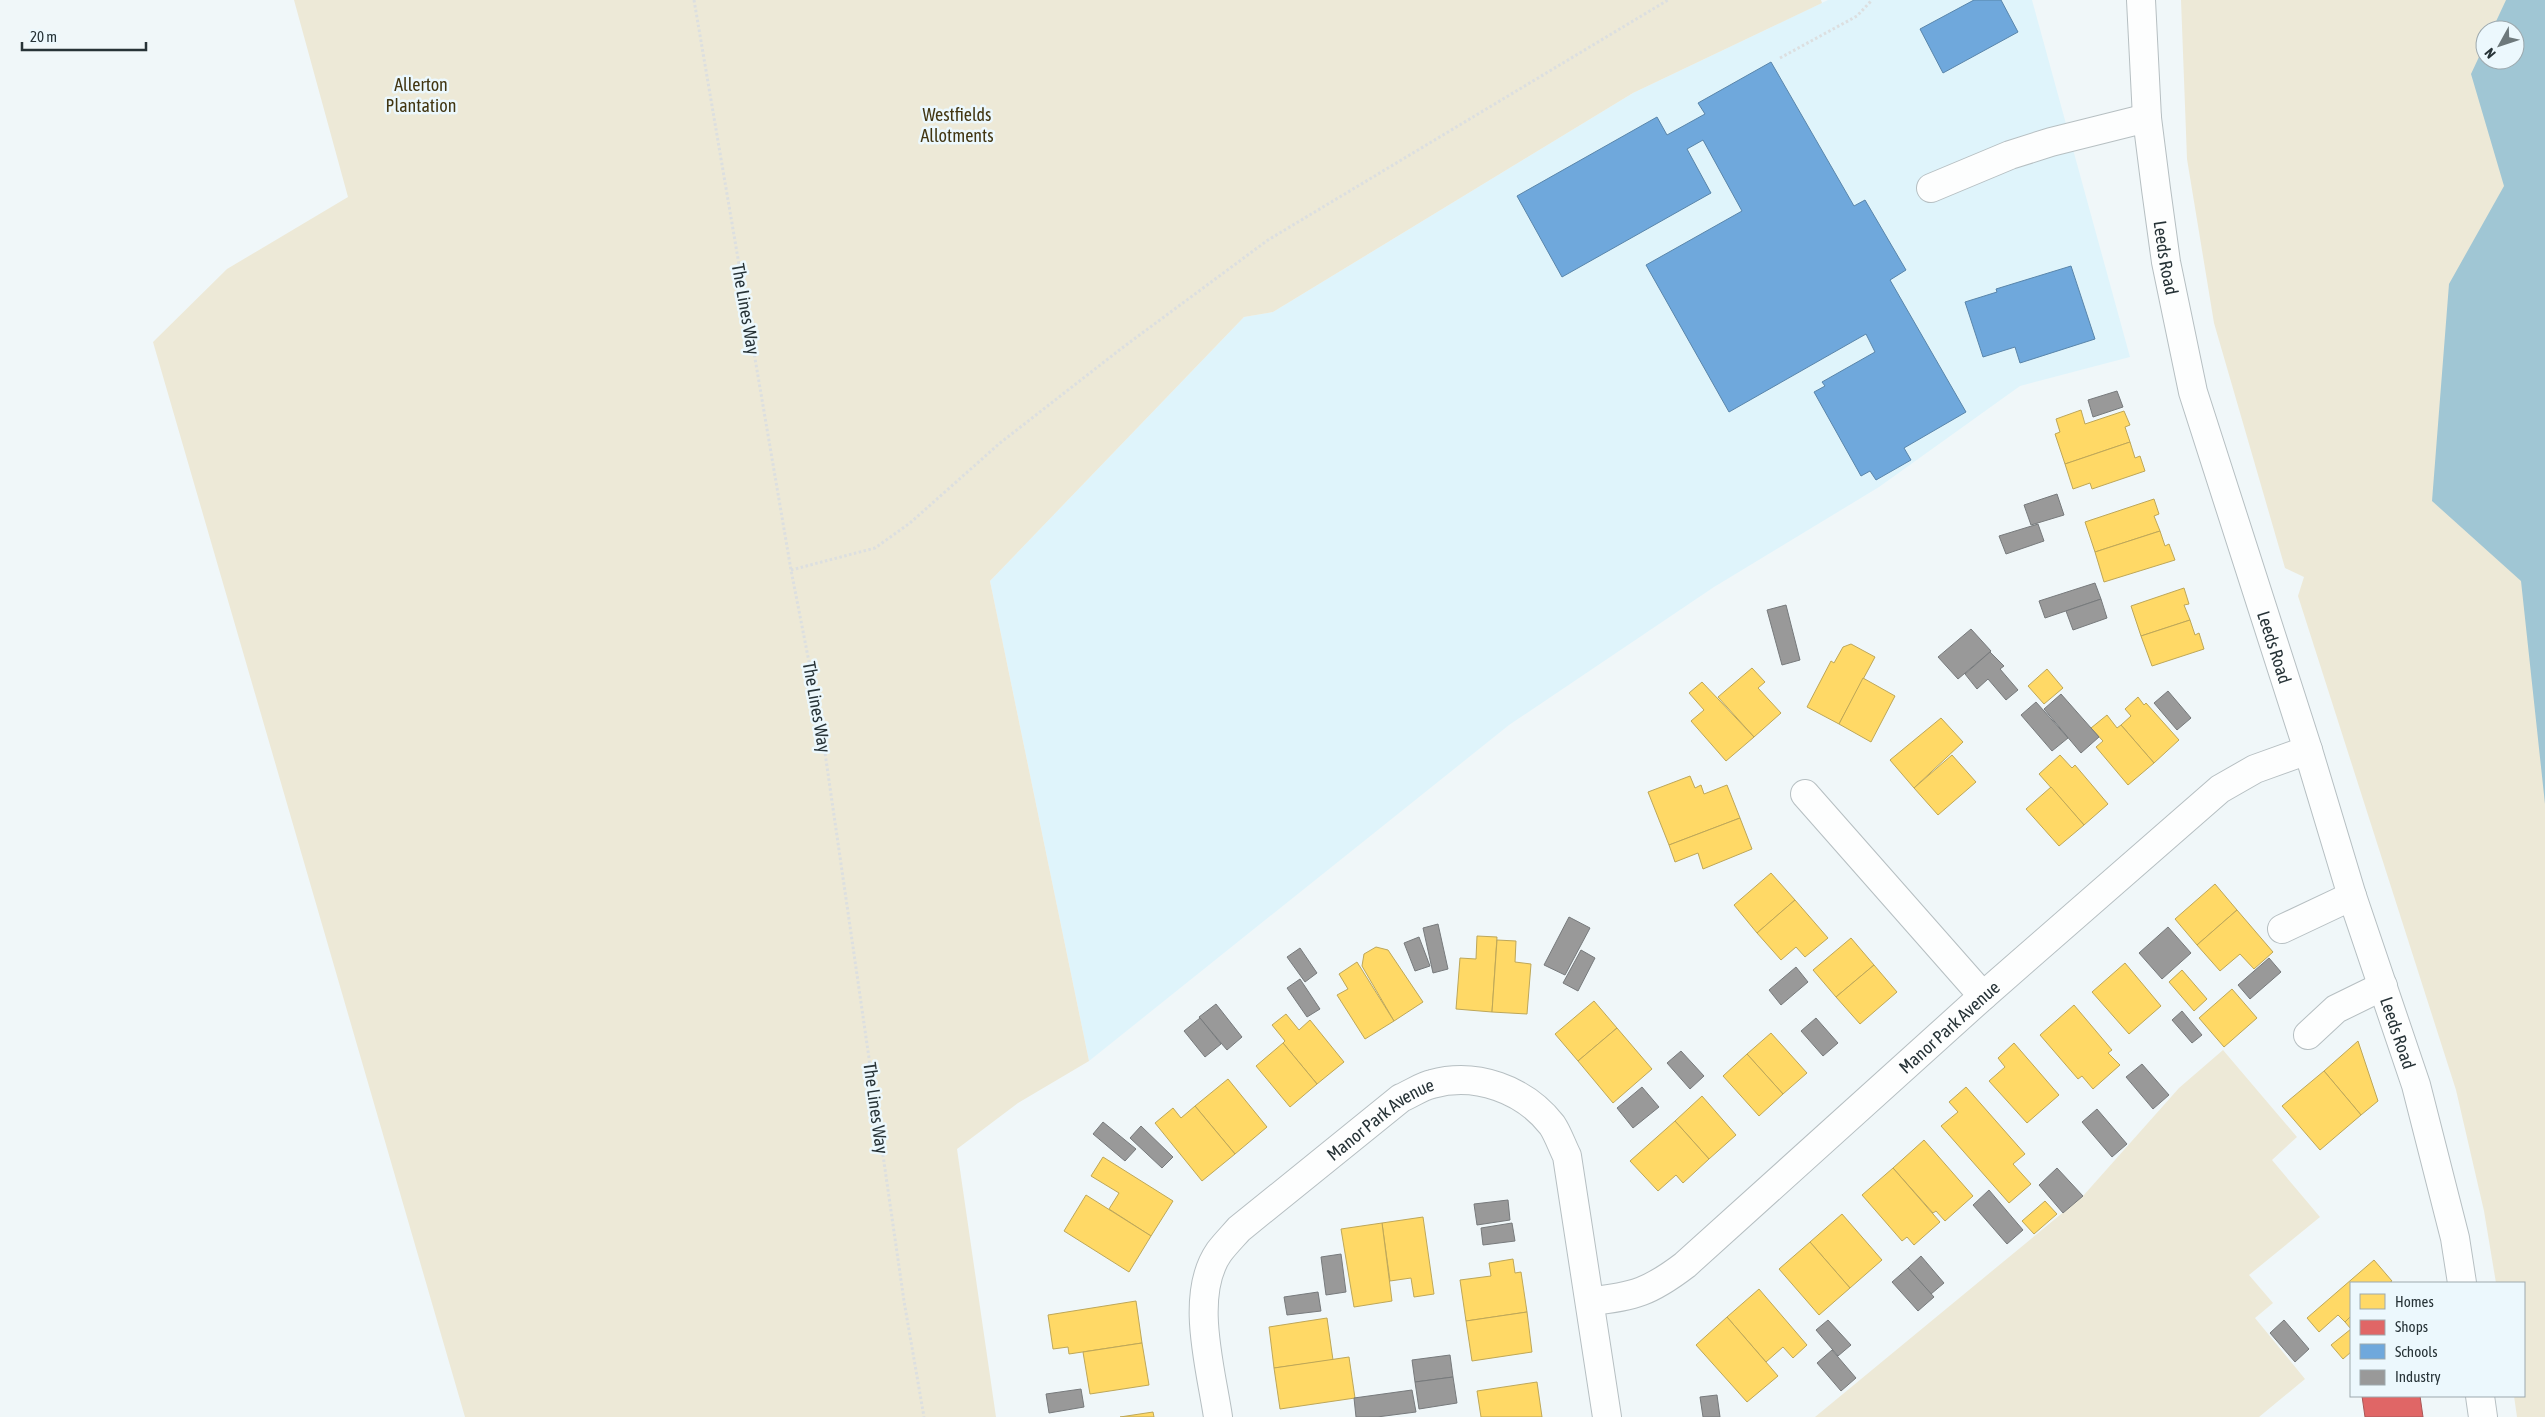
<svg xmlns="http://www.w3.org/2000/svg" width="2545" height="1417" font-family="'Asap Condensed',sans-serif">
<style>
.built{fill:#dff4fb}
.green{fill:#ede9d7;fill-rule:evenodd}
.water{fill:#a0c6d4}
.homes{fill:#ffd966;stroke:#bea758}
.shops{fill:#e06666;stroke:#a85758}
.schools{fill:#6fa8dc;stroke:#5985aa}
.industry{fill:#999;stroke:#777a7c}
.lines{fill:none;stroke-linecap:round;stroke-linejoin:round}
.minor-casing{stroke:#b6bfc2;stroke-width:30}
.path{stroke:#dcdfe0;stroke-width:3;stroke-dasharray:2.5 2.5;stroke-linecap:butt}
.minor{stroke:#fdfefe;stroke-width:28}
.labels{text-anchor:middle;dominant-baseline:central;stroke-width:5;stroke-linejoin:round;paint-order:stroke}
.park-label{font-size:18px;fill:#423612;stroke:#ecf8fd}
.street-label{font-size:18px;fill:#273337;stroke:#ecf8fd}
</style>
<rect width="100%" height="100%" fill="#f0f7f9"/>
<polygon class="built" points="1828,0 2032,0 2130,357 2020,386 1879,487 1714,587 1509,725 1089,1061 990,581 1244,317 1273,312 1633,93"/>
<g class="green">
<polygon points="294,0 1821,0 1822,3 1633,93 1273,312 1244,317 990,581 1089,1061 1018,1103 957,1149 996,1417 465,1417 153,342 227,269 348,197"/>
<path d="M2181,0H2545V1417H2517L2514,1396H2524V1283H2496L2484,1211L2456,1090L2298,596L2304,577L2285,568L2214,323L2187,159ZM2485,30H2515V60H2485Z"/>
<polygon points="2223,1050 2297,1137 2272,1160 2320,1217 2249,1275 2273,1303 2255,1318 2305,1379 2259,1417 1815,1417 2083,1196 2179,1088"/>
</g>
<polygon class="water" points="2506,0 2545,0 2545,804 2521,581 2432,501 2449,284 2504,186 2471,74 2485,44 2485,60 2515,60 2515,30 2492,30"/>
<g class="homes">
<polygon points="2081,410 2085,424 2124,411 2130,425 2125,427 2130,442 2065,464 2055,434 2060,432 2056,419"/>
<polygon points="2130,442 2135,458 2140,456 2145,471 2092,489 2090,483 2073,489 2065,464"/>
<polygon points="2154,499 2159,514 2154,516 2160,531 2095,552 2085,522"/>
<polygon points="2160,531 2165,546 2169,544 2175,560 2104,582 2095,552"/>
<polygon points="2184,588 2189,604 2184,605 2190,620 2141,636 2131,606"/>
<polygon points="2190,620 2195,635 2199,633 2204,649 2152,666 2141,636"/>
<polygon points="1851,644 1875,657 1839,724 1807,707 1831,661 1834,663 1843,647"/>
<polygon points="1752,668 1765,682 1758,688 1781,713 1754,737 1718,697"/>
<polygon points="2047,669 2063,688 2044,704 2028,686"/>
<polygon points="1863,678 1895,696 1871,742 1839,724"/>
<polygon points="1702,682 1754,737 1726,761 1691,721 1704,710 1689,693"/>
<polygon points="2138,697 2144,705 2146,703 2179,740 2154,763 2121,725 2131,716 2125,709"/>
<polygon points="2107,715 2117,728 2121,725 2154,763 2128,785 2096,747 2103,741 2091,728"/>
<polygon points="1941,718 1963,742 1914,788 1890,760"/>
<polygon points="1952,755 1976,782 1938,815 1914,788"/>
<polygon points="2060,755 2072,768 2075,765 2108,804 2084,825 2039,774"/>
<polygon points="1690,776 1695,788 1701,785 1704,794 1727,785 1740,818 1669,845 1648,792"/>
<polygon points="2051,787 2084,825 2059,846 2026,809"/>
<polygon points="1740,818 1752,849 1703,869 1698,853 1675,862 1669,845"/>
<polygon points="1771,873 1795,900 1757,933 1734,905"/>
<polygon points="2215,884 2237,910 2197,945 2175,919"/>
<polygon points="1795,900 1828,938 1805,957 1796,947 1781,960 1757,933"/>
<polygon points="2237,910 2273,952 2254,969 2240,954 2220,971 2197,945"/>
<polygon points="1477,936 1497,937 1492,1012 1456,1009 1460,958 1476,959"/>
<polygon points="1851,938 1874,965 1836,997 1813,970"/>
<polygon points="1497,940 1516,941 1515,962 1531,964 1527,1014 1492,1012"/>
<polygon points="1376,947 1388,950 1423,1002 1394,1021 1362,966 1364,954"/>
<polygon points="1357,962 1394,1021 1365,1039 1337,995 1348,989 1339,974"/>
<polygon points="2125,963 2161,1006 2129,1034 2092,992"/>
<polygon points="1874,965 1897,992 1860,1024 1836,997"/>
<polygon points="2182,970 2207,999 2194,1011 2169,982"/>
<polygon points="2232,989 2257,1018 2224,1047 2199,1018"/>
<polygon points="1594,1001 1617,1028 1578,1061 1555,1034"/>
<polygon points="2074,1005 2112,1050 2108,1053 2120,1065 2093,1089 2082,1076 2078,1079 2040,1035"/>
<polygon points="1286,1014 1299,1030 1310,1020 1344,1062 1317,1084 1283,1043 1285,1041 1272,1025"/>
<polygon points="1617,1028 1652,1069 1613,1103 1578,1061"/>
<polygon points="1771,1033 1807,1073 1783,1094 1747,1054"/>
<polygon points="2358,1041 2378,1101 2361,1115 2324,1071"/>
<polygon points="1283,1043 1317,1084 1290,1107 1256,1066"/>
<polygon points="2014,1043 2059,1095 2027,1123 1989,1081 2005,1067 1998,1058"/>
<polygon points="1747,1054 1783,1094 1759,1116 1723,1076"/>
<polygon points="2324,1071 2361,1115 2320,1150 2282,1106"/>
<polygon points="1228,1079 1267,1127 1235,1154 1195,1106"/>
<polygon points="1966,1087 2025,1154 2013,1164 2031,1184 2009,1203 1941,1126 1958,1112 1949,1102"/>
<polygon points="1702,1096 1736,1135 1709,1159 1675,1121"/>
<polygon points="1195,1106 1235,1154 1202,1181 1155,1123 1173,1108 1181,1118"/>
<polygon points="1675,1121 1709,1159 1683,1183 1676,1175 1658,1191 1630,1161"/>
<polygon points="1924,1140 1973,1196 1945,1221 1936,1211 1933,1213 1893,1168"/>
<polygon points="1103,1157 1173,1201 1151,1236 1109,1209 1119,1193 1091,1176"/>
<polygon points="1893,1168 1940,1222 1914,1245 1907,1237 1902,1241 1862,1195"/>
<polygon points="1086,1195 1151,1236 1129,1272 1064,1231"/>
<polygon points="2045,1201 2057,1214 2034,1234 2022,1221"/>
<polygon points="1842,1214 1882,1260 1850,1288 1810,1242"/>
<polygon points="1423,1217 1434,1294 1414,1297 1411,1278 1390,1281 1382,1223"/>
<polygon points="1382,1223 1392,1301 1354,1307 1341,1229"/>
<polygon points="1810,1242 1850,1288 1819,1315 1779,1269"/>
<polygon points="1513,1259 1515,1273 1521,1272 1527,1312 1466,1321 1460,1280 1491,1276 1489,1263"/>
<polygon points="2374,1260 2392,1281 2389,1283 2351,1283 2351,1316 2345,1322 2338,1315 2319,1332 2307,1318"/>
<polygon points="1759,1289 1807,1345 1793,1358 1783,1347 1766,1362 1727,1317"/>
<polygon points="1136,1301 1142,1343 1069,1354 1068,1347 1053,1349 1048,1315"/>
<polygon points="1527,1312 1532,1352 1472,1361 1466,1321"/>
<polygon points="2351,1316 2351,1352 2343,1359 2331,1345 2351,1329 2345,1322"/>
<polygon points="1727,1317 1778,1376 1747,1402 1696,1345"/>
<polygon points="1327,1318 1333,1360 1274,1368 1269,1327"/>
<polygon points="1142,1343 1149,1385 1090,1394 1083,1352"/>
<polygon points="1349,1357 1355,1398 1280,1409 1274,1368"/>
<polygon points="1537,1382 1542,1417 1481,1417 1477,1391"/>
<polygon points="1153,1412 1154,1417 1120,1417"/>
</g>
<polygon class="shops" points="2362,1396 2420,1396 2423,1417 2365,1417"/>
<g class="schools">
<polygon points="1974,0 2001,0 2018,32 1943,73 1920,29"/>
<polygon points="1771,62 1854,206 1865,200 1906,270 1890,280 1966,412 1904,448 1911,460 1876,480 1870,471 1861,476 1814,392 1825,386 1822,382 1875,352 1866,334 1729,412 1646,265 1742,211 1703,140 1687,149 1711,193 1562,277 1517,196 1657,117 1667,135 1705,114 1698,103"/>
<polygon points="2071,266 2095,339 2020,363 2015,347 1983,357 1965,302 1997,292 1996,289"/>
</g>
<g class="industry">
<polygon points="2117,391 2123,407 2093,417 2088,400"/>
<polygon points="2057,494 2064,515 2031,525 2024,505"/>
<polygon points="2038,524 2044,541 2006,554 1999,536"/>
<polygon points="2095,583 2101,599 2045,618 2039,601"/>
<polygon points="2101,599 2107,618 2073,630 2066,611"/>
<polygon points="1786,605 1800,660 1782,665 1767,610"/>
<polygon points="1971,629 1991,651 1958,679 1938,657"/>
<polygon points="1990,652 2004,666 2000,669 2018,690 2006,700 1988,679 1977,689 1965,674"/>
<polygon points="2168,691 2191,718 2177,730 2154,703"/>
<polygon points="2061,694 2099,737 2081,753 2044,709"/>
<polygon points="2036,702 2068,738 2052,751 2021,715"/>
<polygon points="1569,917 1590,928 1565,975 1544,965"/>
<polygon points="1438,924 1448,969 1433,973 1423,928"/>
<polygon points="2168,927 2191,953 2162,979 2139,953"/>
<polygon points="1419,937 1430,966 1415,971 1404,943"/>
<polygon points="1300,948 1317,973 1305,982 1287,957"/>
<polygon points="1581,950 1595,958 1578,991 1563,983"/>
<polygon points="2269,958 2281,972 2250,999 2238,985"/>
<polygon points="1796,967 1808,982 1781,1005 1769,990"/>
<polygon points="1300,979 1320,1009 1307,1017 1287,988"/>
<polygon points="1216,1004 1242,1037 1227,1050 1199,1017"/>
<polygon points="2182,1011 2202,1035 2192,1043 2172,1020"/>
<polygon points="1200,1018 1221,1044 1205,1057 1184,1031"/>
<polygon points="1816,1018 1838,1043 1823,1056 1801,1031"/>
<polygon points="1681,1051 1704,1076 1690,1089 1667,1063"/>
<polygon points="2142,1064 2169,1095 2153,1109 2126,1077"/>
<polygon points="1642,1087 1659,1107 1633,1128 1617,1108"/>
<polygon points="2097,1109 2127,1144 2112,1157 2082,1122"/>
<polygon points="1103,1122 1136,1149 1125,1161 1093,1134"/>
<polygon points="1141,1126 1173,1157 1162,1168 1130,1138"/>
<polygon points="2057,1168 2083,1196 2063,1213 2039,1185"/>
<polygon points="1989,1190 2023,1230 2007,1244 1973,1205"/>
<polygon points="1508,1200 1510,1220 1477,1225 1474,1204"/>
<polygon points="1512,1223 1515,1241 1483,1245 1481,1228"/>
<polygon points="1341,1254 1346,1292 1326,1295 1321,1257"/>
<polygon points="1921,1256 1944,1283 1931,1294 1908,1268"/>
<polygon points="1908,1268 1934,1297 1918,1311 1892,1282"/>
<polygon points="1318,1292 1321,1311 1287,1315 1284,1297"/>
<polygon points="1828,1320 1851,1345 1838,1356 1816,1330"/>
<polygon points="2284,1320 2309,1349 2295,1362 2270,1333"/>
<polygon points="1832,1350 1856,1378 1841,1391 1817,1363"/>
<polygon points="1450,1355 1453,1377 1415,1382 1412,1360"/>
<polygon points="1453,1377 1457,1403 1419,1409 1415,1382"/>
<polygon points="1081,1389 1084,1407 1049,1413 1046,1394"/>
<polygon points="1412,1390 1416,1412 1377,1417 1356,1417 1354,1398"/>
<polygon points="1717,1395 1720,1417 1703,1417 1700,1397"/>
</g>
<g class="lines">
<defs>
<g id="minor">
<path id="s1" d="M2141,0L2147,118L2156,189L2166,262L2193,392L2308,750L2352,896L2416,1085L2455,1238L2462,1283"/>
<polyline points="1931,188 2010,155 2051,142 2147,118"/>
<polyline points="1805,794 1983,996"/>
<polyline points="2282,929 2352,896"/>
<polyline points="2308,1035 2336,1009 2383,986"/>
<path id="s2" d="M1591,1301C1634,1297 1651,1291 1685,1265L1983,996L2220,789L2255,769L2308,750"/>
<polyline points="2480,1396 2483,1417"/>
<path id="s3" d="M1218,1417C1211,1369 1189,1295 1219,1252C1225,1244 1232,1237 1239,1229L1401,1098C1411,1094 1422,1086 1432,1084C1476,1072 1524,1089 1552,1125C1558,1134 1562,1146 1567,1156L1607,1417"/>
</g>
</defs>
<use href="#minor" class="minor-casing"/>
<g class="path">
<polyline points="694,0 791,570 820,718 904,1301 924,1417"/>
<polyline points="1780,58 1857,16 1872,0"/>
<polyline points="791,570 875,548 910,523 1000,443 1122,348 1268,240 1668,0"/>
</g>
<use href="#minor" class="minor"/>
</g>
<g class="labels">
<g class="park-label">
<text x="421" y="84">Allerton<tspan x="421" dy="21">Plantation</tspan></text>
<text x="957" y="114">Westfields<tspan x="957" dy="21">Allotments</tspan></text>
</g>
<g class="street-label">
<text stroke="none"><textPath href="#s1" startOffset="259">Leeds Road</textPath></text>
<text transform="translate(746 309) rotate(80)">The Lines Way</text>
<text stroke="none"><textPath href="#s1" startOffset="664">Leeds Road</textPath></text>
<text transform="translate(817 707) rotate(80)">The Lines Way</text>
<text stroke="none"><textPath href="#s2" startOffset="458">Manor Park Avenue</textPath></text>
<text stroke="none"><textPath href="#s1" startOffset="1069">Leeds Road</textPath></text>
<text transform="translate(876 1108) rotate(82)">The Lines Way</text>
<text stroke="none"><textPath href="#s3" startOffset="379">Manor Park Avenue</textPath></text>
</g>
</g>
<rect x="2350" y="1282" width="175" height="115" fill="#ecf8fd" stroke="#9da9ae"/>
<rect x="2360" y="1294" width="25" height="15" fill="#ffd966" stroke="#9da9ae"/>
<text x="2395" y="1307" font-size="15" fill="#273337">Homes</text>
<rect x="2360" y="1320" width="25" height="15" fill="#e06666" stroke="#9da9ae"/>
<text x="2395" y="1332" font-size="15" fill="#273337">Shops</text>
<rect x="2360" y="1344" width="25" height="15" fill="#6fa8dc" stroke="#9da9ae"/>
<text x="2395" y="1357" font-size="15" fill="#273337">Schools</text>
<rect x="2360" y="1370" width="25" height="15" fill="#999999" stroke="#9da9ae"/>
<text x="2395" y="1382" font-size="15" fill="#273337">Industry</text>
<g transform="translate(2500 45) rotate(230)"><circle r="24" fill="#ecf8fd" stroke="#9da9ae"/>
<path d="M0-4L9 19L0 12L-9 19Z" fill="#6d787b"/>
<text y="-8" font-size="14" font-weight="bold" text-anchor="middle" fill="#273337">N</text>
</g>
<path d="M22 42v8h124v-8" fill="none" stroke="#273337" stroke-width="2.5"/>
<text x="30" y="42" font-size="15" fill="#273337" stroke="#ecf8fd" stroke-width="4" paint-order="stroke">20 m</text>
</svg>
